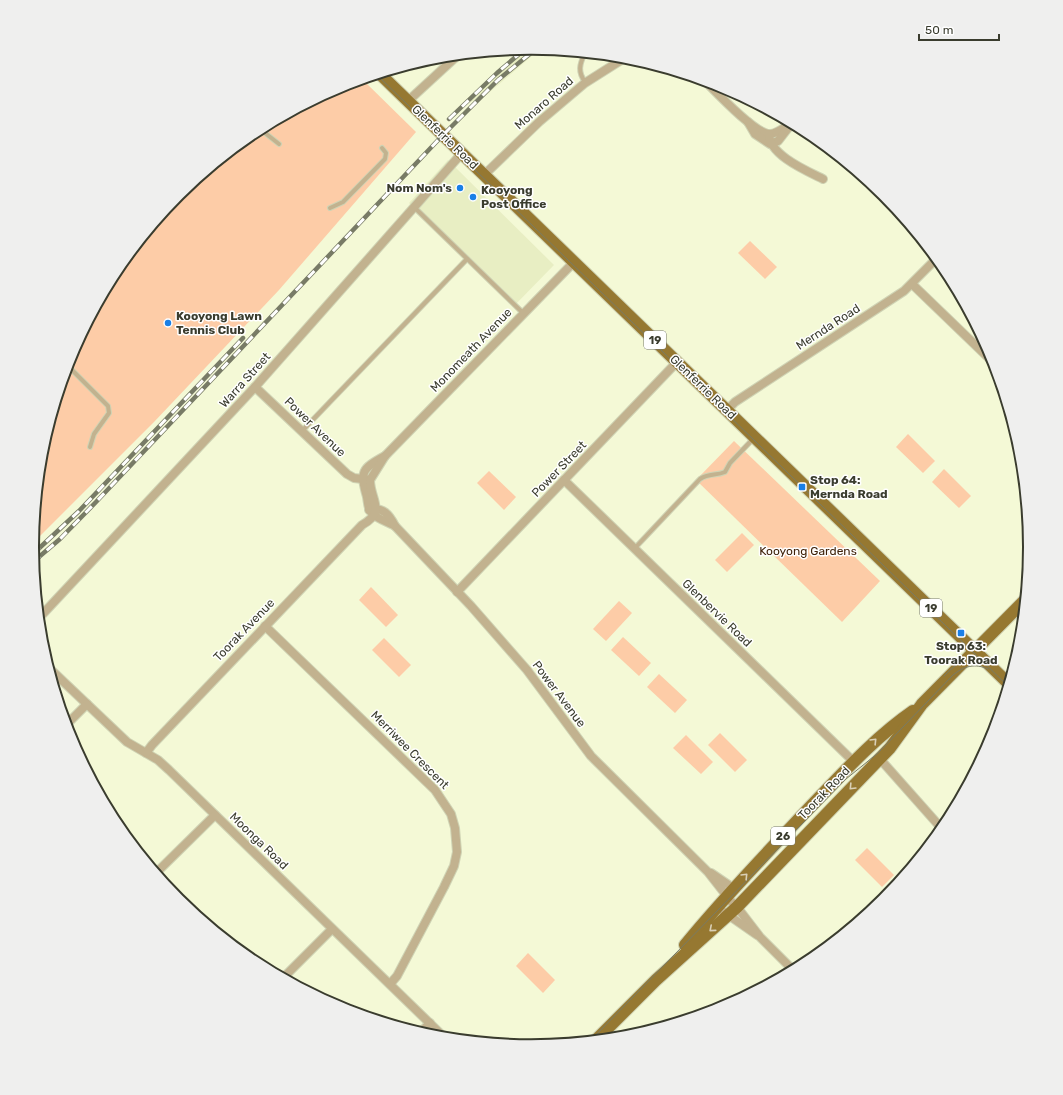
<svg xmlns="http://www.w3.org/2000/svg" width="1063" height="1095" font-family="Rubik,sans-serif">
<style>
.built{fill:#e8eec3}
.green{fill:#fdcca7}
.lines{fill:none;stroke-linecap:round;stroke-linejoin:round}
.lane-casing{stroke:#cfd3b4;stroke-width:6}
.street-casing{stroke:#cfd3b4;stroke-width:10}
.primary-casing{stroke:#cfd3b4;stroke-width:14}
.lane{stroke:#c2b28f;stroke-width:4}
.street{stroke:#c2b28f;stroke-width:8}
.primary{stroke:#967831;stroke-width:12}
.tram{stroke:#787b66;stroke-width:1}
.rail-casing{stroke:#787b66;stroke-width:4.5}
.rail{stroke:#fff;stroke-width:3;stroke-dasharray:9;stroke-linecap:butt}
.oneway{stroke:#dad0b7}
.poi-dot{fill:#197fe7;stroke:#fff;stroke-width:1.5}
.labels{text-anchor:middle;dominant-baseline:central;stroke-width:3;stroke-linejoin:round;paint-order:stroke}
.shield{fill:#fff;stroke:#75766d;stroke-width:1}
.shield-label{font-size:11px;font-weight:bold;fill:#3a3c2e}
.street-label{font-size:12px;fill:#3a3c2e;stroke:#fff}
.poi-label{font-size:12px;font-weight:bold;fill:#3a3c2e;stroke:#fff;text-anchor:start}
.park-label{font-size:12px;fill:#3f2209;stroke:#fff}
.rim{fill:none;stroke:#3a3c2e;stroke-width:2}
</style>
<rect width="100%" height="100%" fill="#f4f9d6"/>
<g class="built">
<polygon points="532,48 540,49 483,98 460,105 522,49"/>
<polygon points="448,160 554,265 513,307 409,203"/>
</g>
<g class="green">
<polygon points="362,79 416,132 279,290 154,422 32,544 42,450 70,356 116,270 178,194 254,132 341,86"/>
<polygon points="750,241 777,267 765,279 738,253"/>
<polygon points="908,434 935,461 923,473 896,447"/>
<polygon points="734,441 880,581 842,622 696,480"/>
<polygon points="944,469 971,496 959,508 932,482"/>
<polygon points="489,471 516,497 504,510 477,483"/>
<polygon points="742,533 754,545 727,572 715,560"/>
<polygon points="371,587 398,615 386,627 359,600"/>
<polygon points="619,601 632,613 606,641 593,629"/>
<polygon points="623,637 651,663 639,676 611,650"/>
<polygon points="384,638 411,665 399,677 372,650"/>
<polygon points="659,674 687,700 675,713 647,687"/>
<polygon points="720,733 747,760 735,772 708,745"/>
<polygon points="686,735 713,762 701,774 673,748"/>
<polygon points="867,848 894,875 882,887 855,860"/>
<polygon points="528,953 555,980 543,993 516,966"/>
</g>
<g class="lines">
<defs>
<g id="lane">
<path d="M585,53C579,65 578,72 585,82"/>
<polyline points="260,129 279,144"/>
<polyline points="330,208 343,202 385,159 386,153 382,148"/>
<polyline points="415,208 523,313"/>
<polyline points="67,365 108,406 109,413 94,434 90,447"/>
<polyline points="302,431 467,259"/>
<path d="M634,549L700,479C709,473 716,476 725,472L730,463L753,439"/>
</g>
<g id="street">
<path d="M705,81C716,92 755,134 770,134C777,134 786,126 792,123"/>
<polyline points="408,101 458,55"/>
<polyline points="748,122 755,134 770,144 778,141 792,123"/>
<path d="M769,134C769,155 807,171 823,179"/>
<polyline points="484,175 539,122 585,83 626,57"/>
<polyline points="912,284 995,364"/>
<polyline points="255,387 347,474 354,478 370,480"/>
<polyline points="727,410 735,402 904,291 937,258"/>
<path d="M385,456C361,469 360,472 367,497C368,503 368,510 373,514C378,519 388,522 395,526"/>
<polyline points="564,480 854,762"/>
<path d="M369,510C383,507 389,514 395,526L471,606L527,670L591,756L708,872L726,895"/>
<polyline points="457,592 677,362"/>
<polyline points="39,618 255,387 462,153"/>
<polyline points="265,626 435,790 451,814 455,828 457,852 454,866 444,887 397,976 390,984"/>
<polyline points="49,668 127,742 158,760 169,770 446,1039"/>
<polyline points="66,725 87,704"/>
<path d="M146,753L152,745L362,525C387,511 370,500 370,480L385,456L574,262"/>
<polyline points="880,759 943,830"/>
<polyline points="156,873 215,815"/>
<polyline points="711,873 733,888"/>
<polyline points="725,896 737,907 760,937 794,971"/>
<polyline points="724,912 757,935"/>
<polyline points="283,978 332,929"/>
<polyline points="420,1033 430,1023"/>
</g>
<g id="primary">
<polyline points="380,74 1009,684"/>
<path d="M685,945C724,897 767,853 809,808C842,774 874,738 913,711"/>
<polyline points="595,1041 656,980 737,907 890,748 922,704 1026,599"/>
</g>
</defs>
<use href="#lane" class="lane-casing"/>
<use href="#street" class="street-casing"/>
<use href="#primary" class="primary-casing"/>
<use href="#lane" class="lane"/>
<use href="#street" class="street"/>
<use href="#primary" class="primary"/>
<g class="tram">
<polyline points="377,75 1009,687"/>
<path d="M944,676C955,665 965,656 982,659"/>
<path d="M590,1041L846,779L878,753L953,675C964,666 975,663 988,669"/>
</g>
<defs>
<g id="rail">
<polyline points="449,119 497,73 525,49"/>
<polyline points="33,554 79,511 243,338"/>
<polyline points="33,562 60,539 96,502 441,137 498,80 537,48"/>
</g>
</defs>
<use href="#rail" class="rail-casing"/>
<use href="#rail" class="rail"/>
</g>
<defs><path id="oneway-chevron" d="M-2-3.5L2.5 0L-2 3.5" fill="none" stroke-width="1.6" stroke-linecap="round" stroke-linejoin="round"/></defs>
<g class="oneway">
<use href="#oneway-chevron" transform="translate(874 741) rotate(-46)"/>
<use href="#oneway-chevron" transform="translate(852 787) rotate(134)"/>
<use href="#oneway-chevron" transform="translate(745 876) rotate(-46)"/>
<use href="#oneway-chevron" transform="translate(712 929) rotate(139)"/>
</g>
<g class="poi-dot">
<circle cx="460" cy="188" r="4"/>
<circle cx="473" cy="197" r="4"/>
<circle cx="168" cy="323" r="4"/>
<rect x="798" y="483" width="8" height="8" rx="2"/>
<rect x="957" y="629" width="8" height="8" rx="2"/>
</g>
<g class="labels">
<g class="shield">
<rect x="644" y="331" width="22" height="18" rx="3"/>
<rect x="920" y="599" width="22" height="18" rx="3"/>
<rect x="771" y="827" width="24" height="18" rx="3"/>
</g>
<g class="shield-label">
<text x="655" y="340">19</text>
<text x="931" y="608">19</text>
<text x="783" y="836">26</text>
</g>
<g class="street-label">
<text transform="translate(544 103) rotate(-41)">Monaro Road</text>
<text transform="translate(445 137) rotate(44)">Glenferrie Road</text>
<text transform="translate(828 327) rotate(-33)">Mernda Road</text>
<text transform="translate(471 350) rotate(-46)">Monomeath Avenue</text>
<text transform="translate(245 380) rotate(-48)">Warra Street</text>
<text transform="translate(703 387) rotate(44)">Glenferrie Road</text>
<text transform="translate(315 427) rotate(44)">Power Avenue</text>
<text transform="translate(559 469) rotate(-46)">Power Street</text>
<text transform="translate(717 613) rotate(44)">Glenbervie Road</text>
<text transform="translate(244 630) rotate(-46)">Toorak Avenue</text>
<text transform="translate(559 694) rotate(53)">Power Avenue</text>
<text transform="translate(410 750) rotate(45)">Merriwee Crescent</text>
<text transform="translate(824 793) rotate(-46)">Toorak Road</text>
<text transform="translate(259 841) rotate(44)">Moonga Road</text>
</g>
<g class="poi-label">
<text x="452" y="188" text-anchor="end">Nom Nom's</text>
<text x="481" y="190">Kooyong<tspan x="481" dy="14">Post Office</tspan></text>
<text x="176" y="316">Kooyong Lawn<tspan x="176" dy="14">Tennis Club</tspan></text>
<text x="810" y="480">Stop 64:<tspan x="810" dy="14">Mernda Road</tspan></text>
<text x="961" y="646" text-anchor="middle">Stop 63:<tspan x="961" dy="14">Toorak Road</tspan></text>
</g>
<g class="park-label">
<text x="808" y="551">Kooyong Gardens</text>
</g>
</g>
<path d="M0 0H1063V1095H0ZM39 547a492 492 0 1 1 984 0a492 492 0 1 1-984 0Z" fill="#efefee" fill-rule="evenodd"/>
<path class="rim" d="M39 547a492 492 0 1 1 984 0a492 492 0 1 1-984 0Z"/>
<path d="M919 34v6h80v-6" fill="none" stroke="#3a3c2e" stroke-width="2"/>
<text x="925" y="34" font-size="12" fill="#3a3c2e" stroke="#ffffff" stroke-width="3" paint-order="stroke">50 m</text>
</svg>
